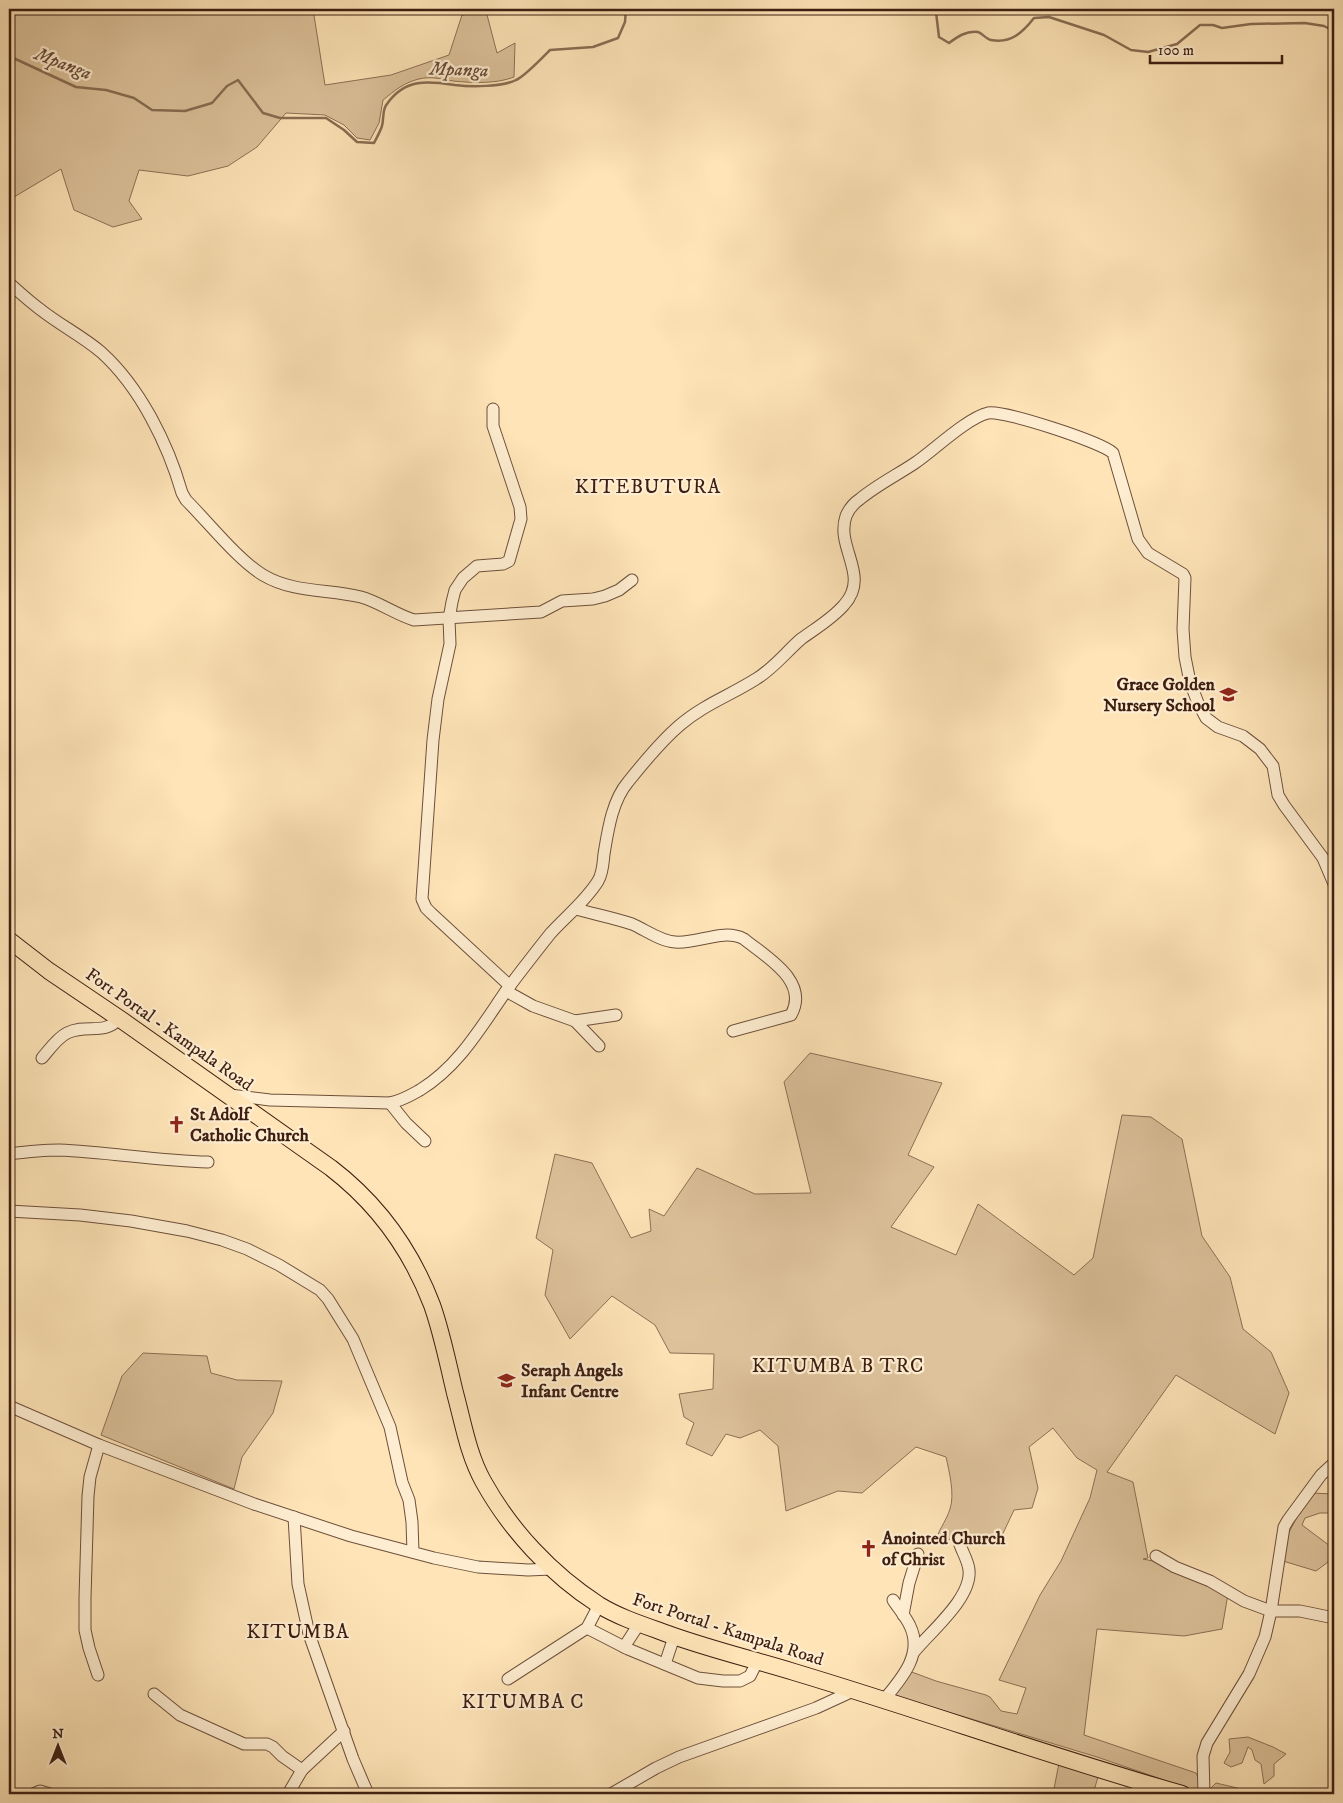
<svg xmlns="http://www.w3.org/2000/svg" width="1343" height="1803" font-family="'IM FELL DW Pica',serif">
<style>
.green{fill:#ddc29b;stroke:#8d7056}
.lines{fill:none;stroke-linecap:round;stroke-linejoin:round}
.stream{stroke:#896d53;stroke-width:2.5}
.minor-casing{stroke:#6d503b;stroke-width:13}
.highway-casing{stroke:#3d1e12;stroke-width:18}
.minor{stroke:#feedd0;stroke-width:11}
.highway{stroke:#fee4b7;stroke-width:16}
.labels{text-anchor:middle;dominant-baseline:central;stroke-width:4.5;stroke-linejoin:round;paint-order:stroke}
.poi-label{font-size:18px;font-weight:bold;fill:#3d1e12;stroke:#feedd0;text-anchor:start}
.street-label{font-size:18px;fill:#3d1e12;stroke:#feedd0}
.water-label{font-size:19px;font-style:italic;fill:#694c38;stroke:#feedd0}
.quarter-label{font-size:20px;letter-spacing:1px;fill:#3d1e12;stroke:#feedd0}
</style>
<rect width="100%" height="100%" fill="#fee4b7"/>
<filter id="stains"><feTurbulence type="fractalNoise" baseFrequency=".004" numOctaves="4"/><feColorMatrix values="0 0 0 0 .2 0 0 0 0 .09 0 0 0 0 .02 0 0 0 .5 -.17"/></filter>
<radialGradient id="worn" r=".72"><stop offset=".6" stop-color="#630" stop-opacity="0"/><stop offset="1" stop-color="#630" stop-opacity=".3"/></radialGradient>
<g class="green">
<path d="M14,9H313L325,85L391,75L449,55L462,15L486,11L497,53L515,43L514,77C496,84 473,83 453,81C441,79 431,76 419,79C405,82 394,91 383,100L379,123L370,140L357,138L344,125L325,115L286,113L257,147L228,166L188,176L139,170L129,201L142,219L113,227L74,210L61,169L9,200V10Z"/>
<path d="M810,1053L942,1083L908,1155L934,1167L891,1227L956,1255L978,1204L1074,1275L1093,1258L1122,1115L1151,1117L1182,1139L1202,1236L1230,1277L1243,1329L1271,1352L1289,1393L1275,1434L1176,1375L1107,1472L1133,1482L1148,1558L1143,1559L1168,1564L1228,1594L1222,1629L1184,1636L1097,1629L1084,1735L1196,1773L1202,1786L1199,1789L1193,1790L1097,1757L889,1694L909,1671L936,1681L986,1695L990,1697L1001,1711L1017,1714L1026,1688L999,1680L1040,1595L1061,1561L1090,1498L1097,1470L1077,1458L1053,1428L1029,1447L1038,1488L1032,1508L1014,1510L998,1544L958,1536L935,1545C937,1531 946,1522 950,1509C955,1494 949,1471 946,1457L916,1447L862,1493L838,1491L786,1511L778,1446L760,1430L740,1438L726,1434L712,1456L686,1444L694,1423L684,1417L679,1394L713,1389L714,1354L670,1353L655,1325L612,1296L570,1339L545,1295L553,1250L536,1238L555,1154L592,1163L631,1238L651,1231L649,1209L664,1216L697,1168L755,1194L811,1193L784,1082Z"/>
<polygon points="143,1353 207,1356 211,1373 237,1380 282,1381 273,1413 242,1457 234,1489 101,1435 122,1376"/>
<polygon points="1310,1493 1334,1494 1334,1513 1320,1513 1305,1518 1302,1525 1334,1549 1332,1559 1316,1571 1283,1561 1288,1534"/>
<polygon points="1248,1737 1273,1747 1286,1754 1274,1764 1274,1776 1264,1784 1261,1764 1255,1760 1252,1750 1248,1747 1242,1763 1231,1767 1224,1763 1230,1752 1229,1739"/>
<polygon points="1059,1763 1098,1777 1093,1794 1053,1794"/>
<polygon points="1216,1783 1254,1792 1263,1790 1264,1794 1230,1794 1210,1789"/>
</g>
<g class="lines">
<g class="stream">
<path d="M933,9L936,12L939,37L949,43C957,37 967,30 978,32C982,33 986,39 991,40C1011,44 1023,32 1034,18L1049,17L1104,35L1131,50L1148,52L1177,44L1200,25H1213L1222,28L1251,24L1305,23L1324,26L1334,31"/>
<path d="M9,56L76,87L106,90L134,98L152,110L185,111L212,103L227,86L238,80L263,113L280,118H326L344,130L357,142L374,143C377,137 380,132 382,126C384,119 382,109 387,104C405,78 428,81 455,85C471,87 502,87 516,80C524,77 543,57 550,50L593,47L618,38L625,22L626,9"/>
</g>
<defs>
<g id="minor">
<path d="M9,283C19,292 30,302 41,310C60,325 82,336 101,352C140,387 168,444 182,493L186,500C208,522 238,560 263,575C293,593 328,589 361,597C379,602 395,614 414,620L541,612L562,601L593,599L605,596L619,590L632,580"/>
<polyline points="493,409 493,426 520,507 521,519 509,561 503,564 477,566 463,578 455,590 452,602 449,619 450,644 438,699 433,740 422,899 426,908 431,913 510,986"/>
<path d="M576,909C594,914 614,918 632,924C646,930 660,941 675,942C698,944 723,928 744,939C766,957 810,981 791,1015L784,1017L733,1031"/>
<polyline points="506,991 533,1006 575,1021 616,1015"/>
<polyline points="575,1021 599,1046"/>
<path d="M42,1058C49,1050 57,1038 67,1033C87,1023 103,1036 119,1019"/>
<path d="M230,1095L270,1100L390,1103C401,1101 411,1095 420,1090C459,1066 481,1027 506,991C520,972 535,953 550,934C566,916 585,902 598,881C603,873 603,863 604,854C608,830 612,801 628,782C644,762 661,741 680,725C703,705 731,695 756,679C773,669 786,652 801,639C816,628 832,619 844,605C871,575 835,548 846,516C849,509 854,503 860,499C877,485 897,475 915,463C934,450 967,418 988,413C1004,410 1101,442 1113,453L1138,539L1148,553L1183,574L1185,578L1183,629L1185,657L1190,682L1198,703L1206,718L1218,727L1243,736L1260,749L1273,766L1278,795L1284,805L1323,858L1334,884"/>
<polyline points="390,1103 406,1123 425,1141"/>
<path d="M9,1154C25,1152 42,1150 59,1150C109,1152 158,1161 208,1162"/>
<polyline points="9,1211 80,1215 131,1221 187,1231 222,1240 247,1249 279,1265 320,1290 328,1299 353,1339 390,1427 402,1482 409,1500 412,1522 413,1552"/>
<polyline points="9,1406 99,1445 254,1504 351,1536 434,1558 478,1567 528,1570 552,1569"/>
<polyline points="294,1517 298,1584 309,1634 353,1759 368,1794"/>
<polyline points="1156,1556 1175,1567 1210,1581 1244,1601 1271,1611 1300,1611 1334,1618"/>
<polyline points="903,1615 909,1583 918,1554"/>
<polyline points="587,1628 628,1649 698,1678 723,1681 740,1681 750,1676 757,1662"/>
<polyline points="624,1647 639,1624"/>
<path d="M914,1652C931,1631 972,1598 969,1570C968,1559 960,1549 958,1538"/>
<polyline points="665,1664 674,1637"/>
<polyline points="98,1675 89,1648 85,1630 85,1598 88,1496 90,1477 99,1445"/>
<polyline points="508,1679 587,1628 599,1605"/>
<polyline points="154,1694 180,1715 244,1744 267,1744 273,1747 282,1756 302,1770"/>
<path d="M883,1701C900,1680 924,1655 910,1626C906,1617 898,1608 893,1600"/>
<polyline points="33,1794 40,1791 50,1794"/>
<polyline points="288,1794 302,1770 344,1731"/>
<polyline points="611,1794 656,1768 679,1757 816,1708 853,1691"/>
<polyline points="1204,1794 1203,1756 1207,1743 1249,1674 1265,1637 1271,1611 1284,1527 1288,1520 1321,1475 1334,1463"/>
</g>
<path id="highway" d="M9,940L49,971L123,1021L331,1168C378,1204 411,1250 432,1305C442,1333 448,1364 455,1393C463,1422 468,1454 483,1481C510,1530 551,1574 599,1605C617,1616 637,1623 657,1630C701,1647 748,1658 794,1672C924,1711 1052,1757 1182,1794"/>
</defs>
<use href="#minor" class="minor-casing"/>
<use href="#highway" class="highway-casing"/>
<use href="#minor" class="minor"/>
<use href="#highway" class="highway"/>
</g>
<defs>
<symbol id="school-bare" viewBox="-9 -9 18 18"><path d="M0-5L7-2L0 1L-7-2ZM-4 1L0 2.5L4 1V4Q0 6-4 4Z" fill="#8f2418" stroke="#feedd0" stroke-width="2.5" paint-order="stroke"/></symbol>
<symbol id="church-bare" viewBox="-9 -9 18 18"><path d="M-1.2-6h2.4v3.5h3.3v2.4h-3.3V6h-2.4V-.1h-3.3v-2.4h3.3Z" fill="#8f2418" stroke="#feedd0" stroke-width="2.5" paint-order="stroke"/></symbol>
</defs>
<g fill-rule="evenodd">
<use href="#school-bare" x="1216" y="682" width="25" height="25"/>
<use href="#church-bare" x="164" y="1112" width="25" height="25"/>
<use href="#school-bare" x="494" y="1368" width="25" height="25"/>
<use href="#church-bare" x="856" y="1536" width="25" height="25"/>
</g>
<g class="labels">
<g class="poi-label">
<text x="1215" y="685" text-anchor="end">Grace Golden<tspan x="1215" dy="21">Nursery School</tspan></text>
<text x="190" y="1115">St Adolf<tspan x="190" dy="21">Catholic Church</tspan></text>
<text x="521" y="1371">Seraph Angels<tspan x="521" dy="21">Infant Centre</tspan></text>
<text x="882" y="1539">Anointed Church<tspan x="882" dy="21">of Christ</tspan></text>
</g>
<g class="street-label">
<text transform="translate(169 1030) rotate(35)">Fort Portal - Kampala Road</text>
<text transform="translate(728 1630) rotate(18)">Fort Portal - Kampala Road</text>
</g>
<g class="water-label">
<text transform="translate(63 64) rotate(21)">Mpanga</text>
<text transform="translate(459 70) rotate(2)">Mpanga</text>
</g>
<g class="quarter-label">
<text x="648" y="487">KITEBUTURA</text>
<text x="838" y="1366">KITUMBA B TRC</text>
<text x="298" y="1632">KITUMBA</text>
<text x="523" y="1702">KITUMBA C</text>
</g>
</g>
<rect width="1343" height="1803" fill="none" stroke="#fee4b7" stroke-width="30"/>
<rect x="10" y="10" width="1323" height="1783" fill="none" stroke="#3d1e12" stroke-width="2.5"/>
<rect x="15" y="15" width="1313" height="1773" fill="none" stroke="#3d1e12"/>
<g transform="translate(58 1746)" stroke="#feedd0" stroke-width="4" paint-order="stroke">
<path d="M0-4L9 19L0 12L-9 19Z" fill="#3d1e12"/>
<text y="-8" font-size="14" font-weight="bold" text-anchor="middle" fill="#3d1e12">N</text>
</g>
<path d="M1150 55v8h132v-8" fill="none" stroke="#3d1e12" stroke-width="2.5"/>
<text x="1158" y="55" font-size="15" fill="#3d1e12" stroke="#feedd0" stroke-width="4" paint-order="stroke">100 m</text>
<rect width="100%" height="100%" filter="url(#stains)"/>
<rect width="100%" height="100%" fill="url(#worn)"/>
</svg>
